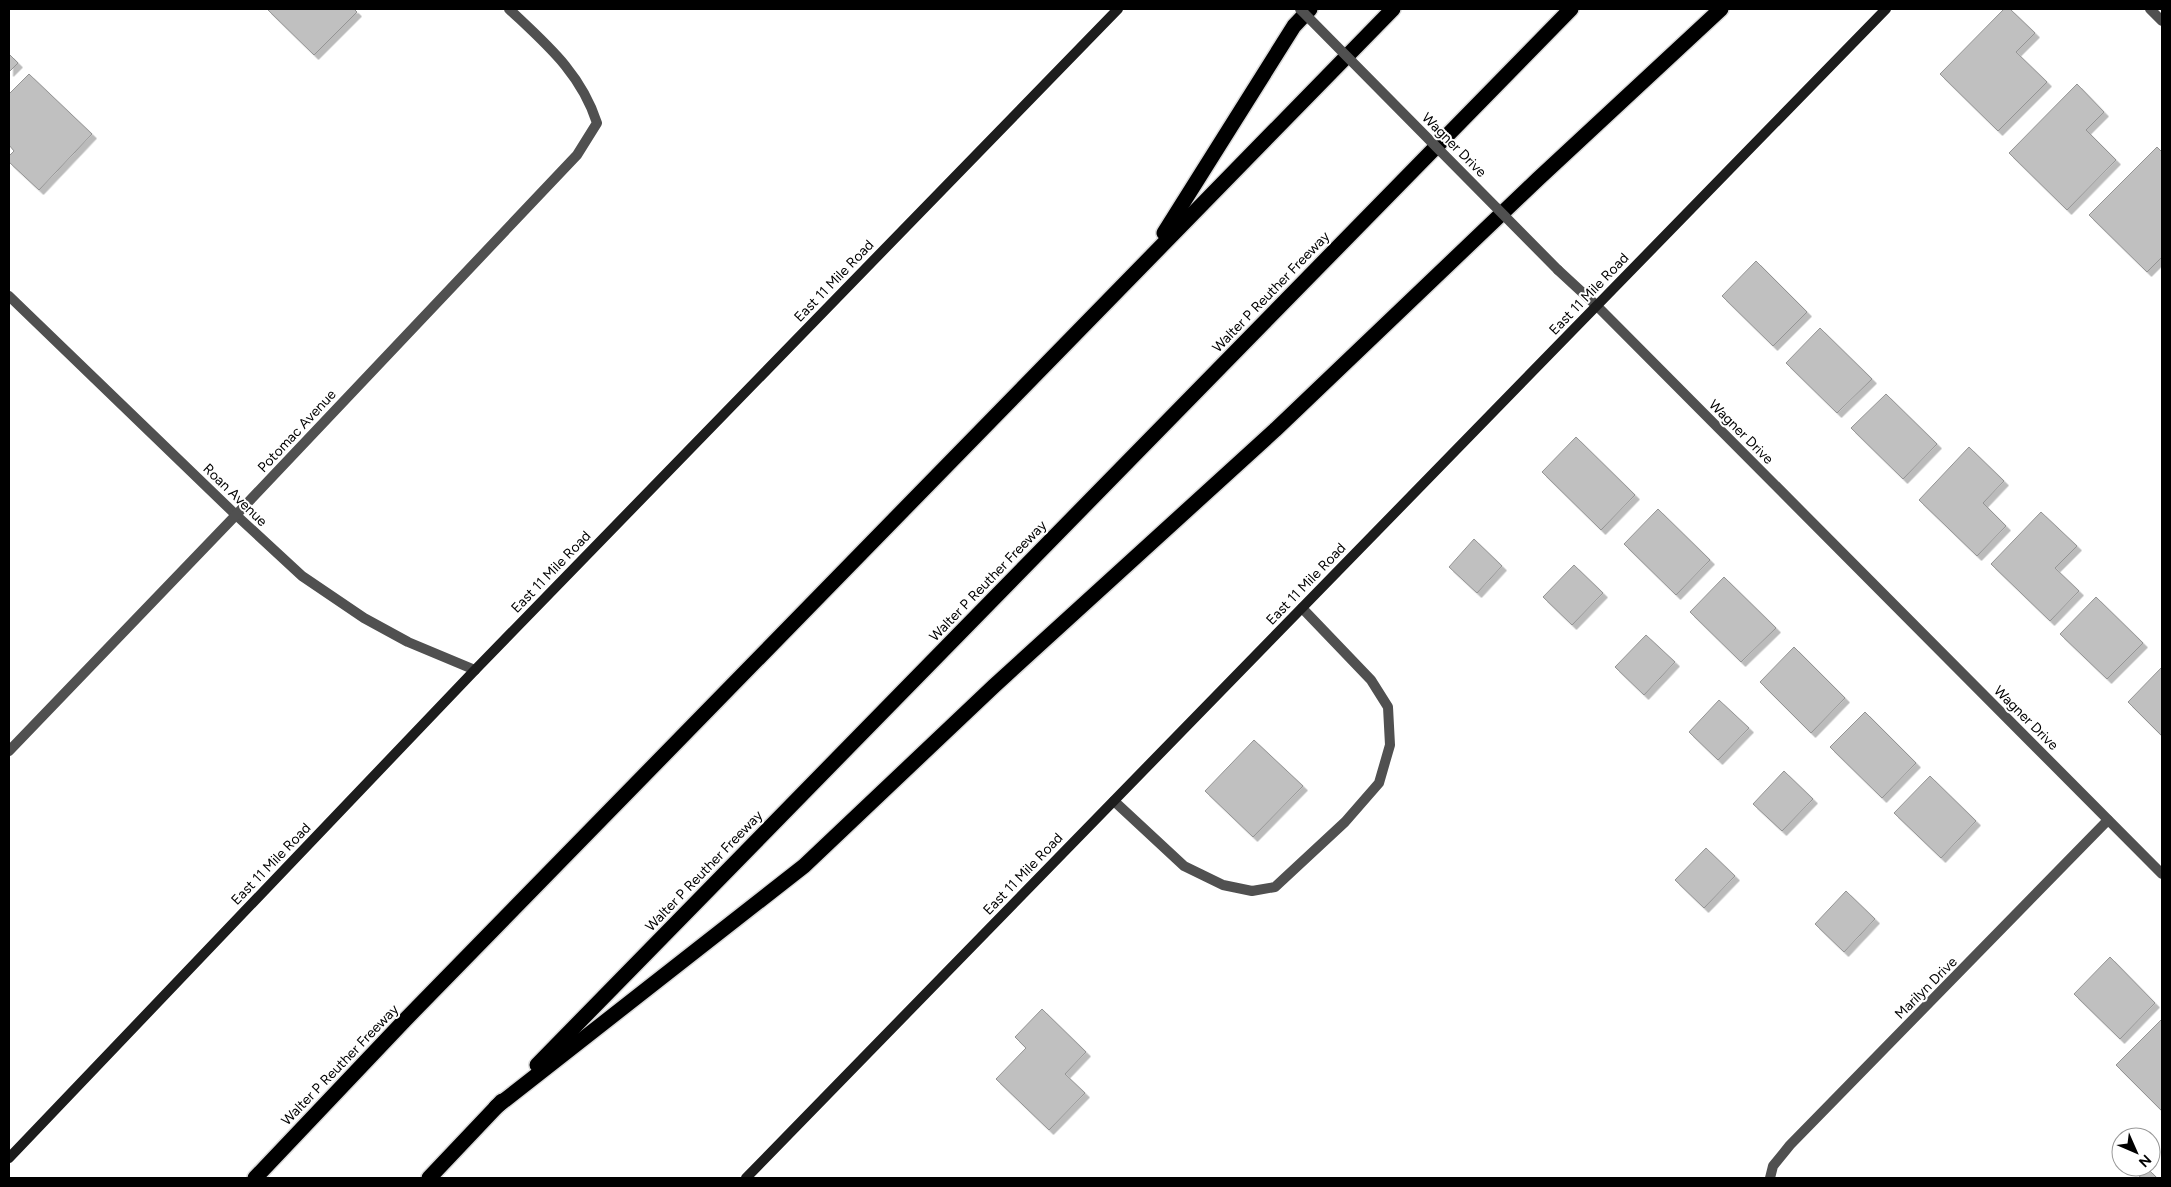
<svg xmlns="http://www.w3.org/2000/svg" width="2171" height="1187" font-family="Figtree,sans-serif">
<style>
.building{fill:#c0c0c0;stroke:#949494;filter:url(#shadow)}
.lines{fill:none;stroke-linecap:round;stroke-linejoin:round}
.highway-casing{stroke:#dbdbdb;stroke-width:18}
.lane{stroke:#505050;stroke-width:10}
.street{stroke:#505050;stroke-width:10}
.secondary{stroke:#1d1d1d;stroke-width:10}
.highway{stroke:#000;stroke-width:15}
.street-bridge{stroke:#505050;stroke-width:10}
.labels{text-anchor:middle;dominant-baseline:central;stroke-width:4;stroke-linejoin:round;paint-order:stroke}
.street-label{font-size:14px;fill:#000;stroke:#fff}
</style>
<defs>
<filter id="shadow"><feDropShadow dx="4.5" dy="4.5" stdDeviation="0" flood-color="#0004"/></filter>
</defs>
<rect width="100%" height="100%" fill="#fff"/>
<g class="building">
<polygon points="267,9 354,9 357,12 314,55"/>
<polygon points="2004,9 2010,9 2035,33 2016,52 2047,82 1998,131 1940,74"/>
<polygon points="9,54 18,63 9,72"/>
<polygon points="29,74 92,134 39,190 9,162 9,156 14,151 9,145 9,94"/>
<polygon points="2077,84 2104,112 2086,130 2116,160 2067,210 2009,153"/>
<polygon points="2157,147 2162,152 2162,257 2147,272 2089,215"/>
<polygon points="1756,261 1807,312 1773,346 1722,296"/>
<polygon points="1820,328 1872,379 1837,413 1786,363"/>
<polygon points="1886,394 1937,444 1903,479 1851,428"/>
<polygon points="1576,437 1635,495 1601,530 1542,472"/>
<polygon points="1969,447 2004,481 1983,503 2006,526 1977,556 1919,500"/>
<polygon points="1658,509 1710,560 1676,595 1624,544"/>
<polygon points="2041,512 2077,546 2055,568 2079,591 2050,621 1991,564"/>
<polygon points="1474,539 1502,566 1477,593 1449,567"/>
<polygon points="1574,565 1603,593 1572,625 1543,597"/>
<polygon points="1724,577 1776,628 1741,662 1690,612"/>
<polygon points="2096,597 2143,643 2107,679 2060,634"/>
<polygon points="1646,635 1675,662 1644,695 1615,667"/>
<polygon points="1794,647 1845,698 1811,733 1760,682"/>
<polygon points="2162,667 2162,736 2128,702"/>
<polygon points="1719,700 1749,728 1718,760 1689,732"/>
<polygon points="1865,712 1916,763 1882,798 1830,747"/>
<polygon points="1254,740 1303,786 1253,837 1205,791"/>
<polygon points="1784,771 1813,799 1782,831 1753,804"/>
<polygon points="1930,776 1976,821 1941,858 1894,813"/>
<polygon points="1706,848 1735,876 1704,908 1675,880"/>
<polygon points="1846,891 1875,919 1844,952 1815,924"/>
<polygon points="2110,957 2155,1003 2120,1039 2074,994"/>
<polygon points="1042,1009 1086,1052 1065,1074 1085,1093 1049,1130 996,1079 1026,1048 1015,1037"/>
<polygon points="2162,1019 2162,1111 2116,1065"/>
<polygon points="2148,1169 2157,1178 2138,1178"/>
</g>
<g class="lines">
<defs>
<g id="highway">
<polyline points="1164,233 1294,26 1310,9"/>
<polyline points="537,1065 1571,9"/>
<polyline points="496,1107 804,866 994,686 1275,430 1538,179 1721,9"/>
<polyline points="255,1178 404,1021 1393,9"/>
<polyline points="429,1178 502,1101"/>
</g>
</defs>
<use href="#highway" class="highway-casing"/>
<polyline class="lane" points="1114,801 1184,866 1223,885 1252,891 1275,887 1345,822 1379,783 1390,745 1388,707 1371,680 1302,608"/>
<g class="street">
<polyline points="2150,9 2162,21"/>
<polyline points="1558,270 1597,306 2162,874"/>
<polyline points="9,296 236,515 302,576 364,618 408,642 475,670"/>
<path d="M9,751L236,515L577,155L597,123C581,73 546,44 509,9"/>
<polyline points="1770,1178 1773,1166 1790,1145 2108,820"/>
</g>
<g class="secondary">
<polyline points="9,1158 475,670 1118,9"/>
<polyline points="746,1178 1886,9"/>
</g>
<use href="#highway" class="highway"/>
<polyline class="street-bridge" points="1300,9 1558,270"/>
</g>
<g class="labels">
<g class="street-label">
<text transform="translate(1454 145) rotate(45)">Wagner Drive</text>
<text transform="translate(834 281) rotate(-46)">East 11 Mile Road</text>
<text transform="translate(1271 292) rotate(-46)">Walter P Reuther Freeway</text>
<text transform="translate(1589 294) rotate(-46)">East 11 Mile Road</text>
<text transform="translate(297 431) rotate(-47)">Potomac Avenue</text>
<text transform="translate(1741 432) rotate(45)">Wagner Drive</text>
<text transform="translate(235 495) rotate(44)">Roan Avenue</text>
<text transform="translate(551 572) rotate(-46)">East 11 Mile Road</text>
<text transform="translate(988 581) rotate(-46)">Walter P Reuther Freeway</text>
<text transform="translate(1306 584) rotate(-46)">East 11 Mile Road</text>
<text transform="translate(2026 718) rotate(45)">Wagner Drive</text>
<text transform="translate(271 864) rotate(-46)">East 11 Mile Road</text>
<text transform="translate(704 871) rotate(-46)">Walter P Reuther Freeway</text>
<text transform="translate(1023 874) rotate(-46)">East 11 Mile Road</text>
<text transform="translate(1926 988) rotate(-45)">Marilyn Drive</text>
<text transform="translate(340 1065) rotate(-46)">Walter P Reuther Freeway</text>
</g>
</g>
<rect width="2171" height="1187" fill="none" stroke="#000000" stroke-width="20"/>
<g transform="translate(2136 1152) rotate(135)"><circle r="24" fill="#ffffff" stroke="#999999"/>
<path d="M0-4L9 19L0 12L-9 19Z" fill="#000000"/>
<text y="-8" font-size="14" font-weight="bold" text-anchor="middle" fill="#000000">N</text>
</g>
</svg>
